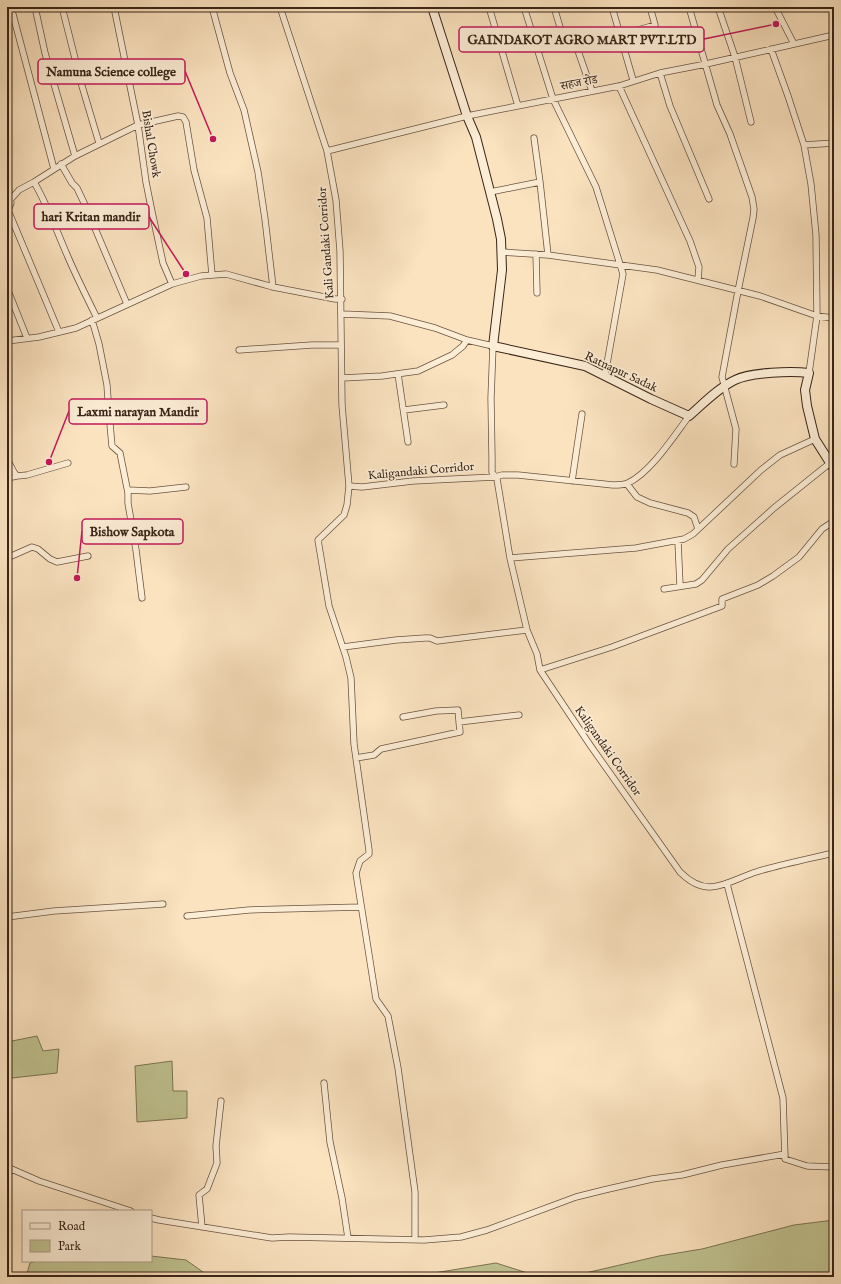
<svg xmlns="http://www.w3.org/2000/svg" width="841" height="1284" font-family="'IM FELL English','Noto Serif Devanagari',serif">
	<rect width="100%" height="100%" fill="#fbe3c0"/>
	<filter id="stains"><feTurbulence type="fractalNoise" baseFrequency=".005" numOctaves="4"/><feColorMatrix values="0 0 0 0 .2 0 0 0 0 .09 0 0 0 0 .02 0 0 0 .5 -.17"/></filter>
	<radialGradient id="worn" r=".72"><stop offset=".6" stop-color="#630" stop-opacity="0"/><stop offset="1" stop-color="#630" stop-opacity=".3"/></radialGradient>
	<path fill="#c0c391" stroke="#7c7454" d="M37,1036L43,1051L59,1049L57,1073L12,1078L7,1061V1042Z
		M172,1061L173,1091H187V1118L137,1122L135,1066Z
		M834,1220V1277H568L659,1256L702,1249L794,1225Z
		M151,1256L186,1260L210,1277H26L30,1263L37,1261H151Z
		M496,1263L540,1277H318L389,1274L421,1275Z"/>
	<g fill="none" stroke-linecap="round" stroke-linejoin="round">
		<defs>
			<path id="street" d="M11,7L54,169
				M35,7L45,53L75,156
				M62,7L82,86L99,143
				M114,7L138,125L146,182L151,207L163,263L172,284
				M212,7L230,73L244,110L258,172L265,219L273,287
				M280,7L327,151L336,200L340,251L342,405L349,486L347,505L344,515L318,540L329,606L346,657L351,678L354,744L369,850V854L360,861L356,873L376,999L388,1016L398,1068L415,1192V1239
				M489,7L518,106
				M524,7L553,99L596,187L623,274L605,375
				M554,7L565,44
				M612,7L633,80
				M689,7L717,105L730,134L752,197L754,209L753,218L738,291L722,377L736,429L734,464
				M718,7L735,57L751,122
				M775,7L794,44
				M621,35L655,25L650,7
				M575,42L592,91
				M771,49L788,96L804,145L811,184L816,235L817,316L809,373
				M538,50L589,39
				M660,73L670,106L709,199
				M619,86L690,241L699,267L698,280
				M534,138L540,182L548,255
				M804,145L834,143
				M327,151L467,116L619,86L660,73L706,64L834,35
				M61,164L72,183L77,188L86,207L127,304
				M7,185L11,203L8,210L59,332
				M490,192L540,182
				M11,199L19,190L34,182
				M502,252L548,255L657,270L760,296L817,316L834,318
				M536,254L537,293
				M7,288L27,338
				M342,314L390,316L435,328L467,340L493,346L491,398L492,458V472L495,477L502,475H518L613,485C617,485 624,485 628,483C651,472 674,436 689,416
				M97,318C87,298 77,278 68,257C57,232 48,206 34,182L75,156L138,125L178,116L183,117L186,122L194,170L207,218L212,275
				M92,320L99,344L107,385L109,413L112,446L120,453L128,493V503L136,550L142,598
				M7,341L39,337L76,328L172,284L201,276L226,274L273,287L335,299H342
				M239,350L312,345H341
				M398,374L408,442
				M342,378L382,376L418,371L452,355L463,346L467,340
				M404,410L444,405
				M7,459C11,465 12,471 17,476L27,475L68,463
				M7,478L17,476
				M572,481L582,414
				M627,484L637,497L650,503L688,513L694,517L698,529
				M349,486L362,487L413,481L495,477L497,479L510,558L527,630L537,654L540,670L590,745L680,872C688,880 698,887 710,887C727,886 740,877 756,872C782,864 808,859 834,853
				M128,490L150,491L186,487
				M678,541L680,586
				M7,558L32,547L38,549L50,559L57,562L88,556
				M510,558L636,548L684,539L693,534L761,470L780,455L815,439
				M664,589L696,584L702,580L728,549L774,508L830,463
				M343,647L396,640L425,638H430L437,641L527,630
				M540,670L612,647L722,606V599L758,585L773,576L799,557L822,529L834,521
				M459,722L519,715
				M356,758L374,755L381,749L460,732L458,710L436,711L403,717
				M727,884L783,1098L785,1159L807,1166L834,1167
				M187,916L249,910L361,907
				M7,917L54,911L163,904
				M324,1083L330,1142L342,1198L348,1238
				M7,1167L39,1181L131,1211
				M7,1177L10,1169
				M151,1218L159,1220L272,1238L289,1237L424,1240L461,1237L487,1230L576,1197L604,1190L652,1179L682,1175L722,1165L785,1154
				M202,1227L199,1195L207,1189L217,1163L216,1146L221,1101"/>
			<path id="secondary" d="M432,7L467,116L476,137L497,219L501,239L502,270L493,346L585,366L651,399L689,416C703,404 718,388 735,380C751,372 792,371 809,373L805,390L807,406L815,439L834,469"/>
		</defs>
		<use href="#street" stroke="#6a5442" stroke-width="7"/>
		<use href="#secondary" stroke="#392518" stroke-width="10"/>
		<use href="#street" stroke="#fcedd6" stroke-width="5.5"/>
		<use href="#secondary" stroke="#fcedd6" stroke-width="8"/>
	</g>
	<g text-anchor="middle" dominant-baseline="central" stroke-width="3.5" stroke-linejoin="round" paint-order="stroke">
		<g font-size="12" fill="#392518" stroke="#fcedd6">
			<text transform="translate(579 83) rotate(-11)">सहज रोड</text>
			<text transform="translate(151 144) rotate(81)">Bishal Chowk</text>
			<text transform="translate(326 243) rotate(-94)">Kali Gandaki Corridor</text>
			<text transform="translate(621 372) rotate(25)">Ratnapur Sadak</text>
			<text transform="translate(421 471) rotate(-5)">Kaligandaki Corridor</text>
			<text transform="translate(608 751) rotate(55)">Kaligandaki Corridor</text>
		</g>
	</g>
	<path fill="none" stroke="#c2185b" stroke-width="1.5" d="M776 24L704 39M213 139L185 71M186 274L149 217M49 462L69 411M77 578L82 531"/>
	<g fill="#c2185b" stroke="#fcedd6" stroke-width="1.5">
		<circle cx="776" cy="24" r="4"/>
		<circle cx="213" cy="139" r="4"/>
		<circle cx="186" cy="274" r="4"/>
		<circle cx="49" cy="462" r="4"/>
		<circle cx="77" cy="578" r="4"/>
	</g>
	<g fill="#fcedd6" stroke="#c2185b" stroke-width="1.5">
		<rect x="459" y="27" width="245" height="25" rx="4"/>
		<rect x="38" y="59" width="147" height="25" rx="4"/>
		<rect x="34" y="204" width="115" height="25" rx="4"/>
		<rect x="69" y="399" width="138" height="25" rx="4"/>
		<rect x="82" y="519" width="101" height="25" rx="4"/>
	</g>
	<g font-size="13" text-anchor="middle" font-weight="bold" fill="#392518">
		<text x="582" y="44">GAINDAKOT AGRO MART PVT.LTD</text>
		<text x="111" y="76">Namuna Science college</text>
		<text x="91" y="221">hari Kritan mandir</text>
		<text x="138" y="416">Laxmi narayan Mandir</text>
		<text x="132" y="536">Bishow Sapkota</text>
	</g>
	<rect width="841" height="1284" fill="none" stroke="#fbe3c0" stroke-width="24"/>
	<rect x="8" y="8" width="825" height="1268" fill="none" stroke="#392518" stroke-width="2"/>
	<rect x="12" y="12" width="817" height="1260" fill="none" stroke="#392518"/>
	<rect x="22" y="1210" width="130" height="52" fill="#fcedd6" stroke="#ae9d8a"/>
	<rect x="30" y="1223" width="20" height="6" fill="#fcedd6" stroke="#ae9d8a"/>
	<text x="58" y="1230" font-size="12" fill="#392518">Road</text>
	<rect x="30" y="1240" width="20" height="12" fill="#c0c391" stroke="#ae9d8a"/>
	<text x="58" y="1250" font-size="12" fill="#392518">Park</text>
	<rect width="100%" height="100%" filter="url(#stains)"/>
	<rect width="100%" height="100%" fill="url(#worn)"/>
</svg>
